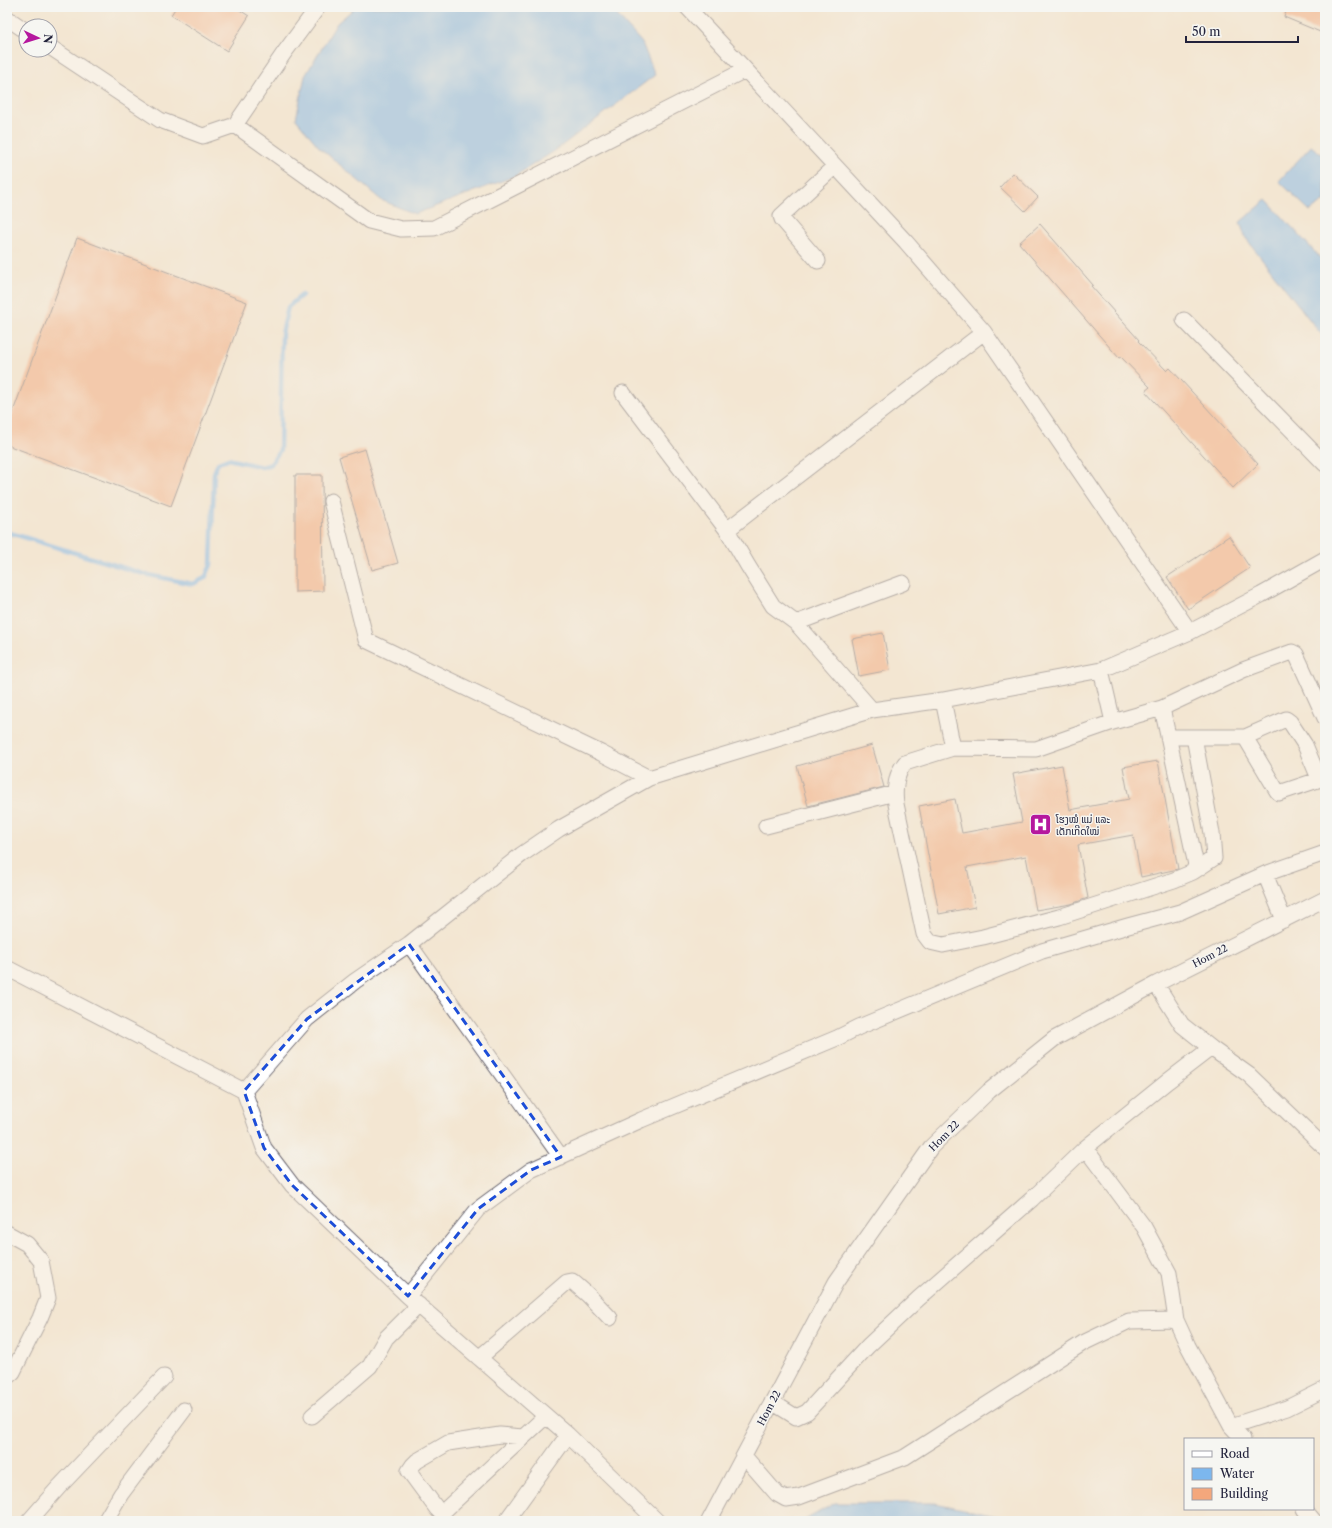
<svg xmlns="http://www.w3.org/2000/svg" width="1332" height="1528" font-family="'Libre Caslon Text','Noto Sans Lao',serif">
	<rect width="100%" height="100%" fill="#f6f6f2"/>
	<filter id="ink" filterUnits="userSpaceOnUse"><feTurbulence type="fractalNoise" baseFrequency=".025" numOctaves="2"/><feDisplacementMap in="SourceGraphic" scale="8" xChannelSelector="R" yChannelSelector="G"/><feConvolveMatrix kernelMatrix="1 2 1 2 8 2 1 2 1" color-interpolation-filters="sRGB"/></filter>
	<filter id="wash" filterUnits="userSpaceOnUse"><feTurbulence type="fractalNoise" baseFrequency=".012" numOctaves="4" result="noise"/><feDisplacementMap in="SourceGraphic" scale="16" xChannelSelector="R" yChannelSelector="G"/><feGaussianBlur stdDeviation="0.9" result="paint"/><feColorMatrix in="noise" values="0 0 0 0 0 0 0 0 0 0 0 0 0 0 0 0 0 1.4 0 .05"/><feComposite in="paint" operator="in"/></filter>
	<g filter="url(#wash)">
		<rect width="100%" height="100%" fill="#f3e6d2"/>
		<path fill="#7cb7ee" stroke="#4f6c94" d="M356,7H610L642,43L655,75L556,150L515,176L415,214L381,200L319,147L296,119L305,76L337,23Z
			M1311,146L1325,157V201L1310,211L1279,181Z
			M1267,200L1325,263V336L1320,333L1245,237L1240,222Z
			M835,1503H935L1020,1521H803Z"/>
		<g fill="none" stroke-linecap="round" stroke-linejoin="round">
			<path stroke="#7cb7ee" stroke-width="4.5" d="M7,532L144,574L193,584L205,578L211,565L214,473L218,463L228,459L262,467L271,464L280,450L282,334L288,307L302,295"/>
		</g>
		<g id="blocks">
			<path fill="#f4a77c" d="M176,7H235L249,16L227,51L171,15Z
				M1288,7H1325V34L1284,17Z
				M1013,173L1038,197L1025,211L1000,187Z
				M1040,224L1093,285L1091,286L1139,340L1138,341L1167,371L1170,368L1258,464L1233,488L1145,391L1150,387L1121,357L1119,358L1019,243Z
				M77,238L247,302L171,506L7,445V428Z
				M365,449L398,563L372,570L339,457Z
				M295,475H322L323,591L295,592Z
				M1229,536L1250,568L1188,609L1167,577Z
				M883,633L890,670L859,676L852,639Z
				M872,745L884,787L808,806L797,766Z
				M1158,761L1178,869L1141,877L1133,835L1078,845L1088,898L1071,904L1036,910L1026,856L967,867L975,907L939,914L919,806L955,799L962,833L1022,822L1013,774L1062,765L1070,810L1129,799L1123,767Z"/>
		</g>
	</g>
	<g filter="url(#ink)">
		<use href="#blocks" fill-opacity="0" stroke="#6b6770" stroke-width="1"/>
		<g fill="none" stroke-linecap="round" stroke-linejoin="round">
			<defs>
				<path id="minor" d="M687,7L906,242L984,332L1190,632
					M7,18L26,31
					M50,47L160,120L203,136L235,125L284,53L318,7
					M235,125L369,221L401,229L434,228L745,70
					M818,261L782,219L781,216L835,166
					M1184,320L1325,464
					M623,393L727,530L748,566L773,606L796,623L872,710
					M331,501L366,640L601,753L649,778
					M727,530L984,332
					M796,623L903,583
					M943,700L953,748L1036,749L1113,722L1101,670
					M1162,708L1243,670L1292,652L1296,654L1325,718
					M1168,737H1245L1277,791L1279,793L1318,780V776L1305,745L1290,722L1286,719L1245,737
					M953,748L905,763C896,773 894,790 896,804L924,934L930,942L943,945L983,937L1059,917L1174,880L1193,872L1196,865L1162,708L1113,722
					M766,826L895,793
					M1193,872L1214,858L1212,833L1194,737
					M1265,874L1284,920
					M409,944L561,1157
					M7,968L244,1091L264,1148L292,1185L408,1296L568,1435L657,1521
					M1211,1048L1249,1075L1325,1148
					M244,1091L307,1019L355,981L409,944L521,855L559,829L649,778L872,710L943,700L1101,670L1190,632L1261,595L1325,559
					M1085,1148L1144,1227L1169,1273L1176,1320L1188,1346L1231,1426L1243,1439
					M7,1233L27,1244L41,1261L48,1298L40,1318L13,1372L7,1377
					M408,1296L478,1209L531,1170L641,1120L837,1038L859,1027L1042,951L1128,926L1180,912L1265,874L1325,853
					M479,1358L567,1282L572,1281L588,1295L610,1318
					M772,1402L796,1417L807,1412L868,1346L918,1299L1032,1199L1085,1148L1168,1081L1211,1048L1182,1025L1156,984
					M312,1416L370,1366L386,1338L419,1305
					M1231,1426L1287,1408L1325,1389
					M523,1437L500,1435L448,1443L417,1461L413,1465L409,1471L437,1509L440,1512L444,1511L546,1416
					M744,1456L777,1494L786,1499L799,1497L905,1457L1083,1343L1129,1321L1176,1320
					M1304,1509L1314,1521
					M29,1521L58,1488L164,1377
					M105,1521L121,1494L184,1410
					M506,1521L568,1435
					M709,1521L836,1282L931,1147L989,1091L1054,1039L1156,984L1325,899"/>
			</defs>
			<use href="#minor" stroke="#6b6770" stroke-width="17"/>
			<use href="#minor" stroke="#fff" stroke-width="15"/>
		</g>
	</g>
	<path d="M0 0H1332V1528H0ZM409,944L561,1157L531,1170L478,1209L408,1296L292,1185L264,1148L244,1091L307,1019Z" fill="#f3e6d2" fill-opacity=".55" fill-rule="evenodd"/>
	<path fill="none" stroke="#1d4ed8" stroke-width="3" stroke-dasharray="8 5" stroke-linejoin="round" d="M409,944L561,1157L531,1170L478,1209L408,1296L292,1185L264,1148L244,1091L307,1019Z"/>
	<defs>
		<symbol id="hospital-square" viewBox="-11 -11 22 22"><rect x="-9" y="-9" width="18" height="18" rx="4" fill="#b5179e" stroke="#f6f6f2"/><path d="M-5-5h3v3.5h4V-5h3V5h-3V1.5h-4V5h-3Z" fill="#fff"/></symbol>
	</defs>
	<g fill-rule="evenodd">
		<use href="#hospital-square" x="1028" y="812" width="25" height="25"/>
	</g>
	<g text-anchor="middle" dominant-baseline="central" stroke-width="3" stroke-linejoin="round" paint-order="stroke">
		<g font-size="10" fill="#22223b" stroke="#f6f6f2" text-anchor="start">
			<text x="1056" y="819">ໂຮງໝໍ ແມ່ ແລະ<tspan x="1056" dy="12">ເດັກເກີດໃໝ່</tspan></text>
		</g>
		<g font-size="10" fill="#22223b" stroke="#f6f6f2">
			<text transform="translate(1210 956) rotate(-27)">Hom 22</text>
			<text transform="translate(944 1136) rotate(-46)">Hom 22</text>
			<text transform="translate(769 1408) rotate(-62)">Hom 22</text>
		</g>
	</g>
	<rect width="1332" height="1528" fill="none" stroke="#f6f6f2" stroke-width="24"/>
	<rect x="1184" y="1438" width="130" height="72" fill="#f6f6f2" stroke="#a1a1a9"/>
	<rect x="1192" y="1451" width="20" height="6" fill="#ffffff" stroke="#a1a1a9"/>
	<text x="1220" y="1458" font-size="12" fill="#22223b">Road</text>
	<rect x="1192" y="1468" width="20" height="12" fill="#7cb7ee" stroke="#a1a1a9"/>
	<text x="1220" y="1478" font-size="12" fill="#22223b">Water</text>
	<rect x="1192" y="1488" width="20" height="12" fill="#f4a77c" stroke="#a1a1a9"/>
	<text x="1220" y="1498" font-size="12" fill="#22223b">Building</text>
	<g transform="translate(38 38) rotate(94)"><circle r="19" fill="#f6f6f2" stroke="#a1a1a9"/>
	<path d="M0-3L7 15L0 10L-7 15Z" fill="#b5179e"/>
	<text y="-6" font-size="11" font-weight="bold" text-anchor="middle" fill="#22223b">N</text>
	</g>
	<path d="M1186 36v6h112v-6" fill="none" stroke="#22223b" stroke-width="2"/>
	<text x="1192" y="36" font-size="12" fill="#22223b" stroke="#f6f6f2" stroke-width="3" paint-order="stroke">50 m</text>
</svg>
